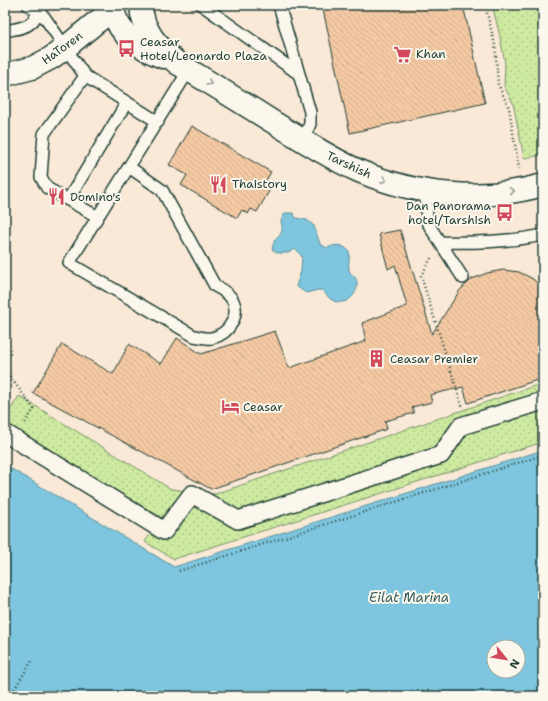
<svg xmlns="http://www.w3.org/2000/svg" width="548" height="701" font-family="'Shantell Sans',sans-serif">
	<defs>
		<pattern id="grass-dots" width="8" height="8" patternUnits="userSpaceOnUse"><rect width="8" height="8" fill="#cee9a0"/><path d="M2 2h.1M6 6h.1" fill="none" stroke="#b0c98a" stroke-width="1.8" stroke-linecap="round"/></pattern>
		<pattern id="building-back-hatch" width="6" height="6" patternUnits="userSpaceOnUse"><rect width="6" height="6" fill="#f4c9a3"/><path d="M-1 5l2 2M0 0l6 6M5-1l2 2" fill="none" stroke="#d1ae8d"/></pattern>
	</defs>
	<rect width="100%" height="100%" fill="#f9e9d6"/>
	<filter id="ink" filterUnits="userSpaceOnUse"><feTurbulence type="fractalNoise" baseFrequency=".025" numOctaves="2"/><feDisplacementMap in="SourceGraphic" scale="8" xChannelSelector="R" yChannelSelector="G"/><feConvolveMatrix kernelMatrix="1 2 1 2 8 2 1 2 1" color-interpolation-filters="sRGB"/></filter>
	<g filter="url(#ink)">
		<path fill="url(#grass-dots)" stroke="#76936a" d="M492,5H543V155L524,158L513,103L504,86L505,63L499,32Z
			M543,383V442L174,559L145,542L161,517L5,425V418L19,396L171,489L215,494Z"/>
		<path fill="#7ec6df" stroke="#588f9b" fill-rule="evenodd" d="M285,213H293L296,218L307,220L314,226L320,244L327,248C336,244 342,244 349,251C350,257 348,264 349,270C351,276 357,276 357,283C358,295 346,306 334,301C329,299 326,294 322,290H318L306,293L296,286L301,271L302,257L296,249L288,253H277L272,249L275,239C283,234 283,230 281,221Z
			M543,450V696H5V465L174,567ZM494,647H518V671H494Z"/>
		<path fill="url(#building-back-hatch)" stroke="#1f3d34" d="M322,5H463L485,103L350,133Z
			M192,126L271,172L265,182L272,186L257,212L251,209L248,214L242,210L237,218L181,185L187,175L169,165Z
			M400,230L432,334L460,290L472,279L487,273L503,270L519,272L533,279L543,289V378L468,403L463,387L430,395L432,402L412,407L414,413L385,421L387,429L211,489L33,393L62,344L113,374L129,344L161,364L177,338L201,354L275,331L289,368L366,341L362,323L407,306L395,265L388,269L379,234Z"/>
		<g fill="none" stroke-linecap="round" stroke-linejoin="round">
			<defs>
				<path id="service" d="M28,5L39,12L45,18L85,76L158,122
					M202,5L299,74
					M279,5L310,112V124L303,140
					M5,31C23,27 29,29 39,12
					M85,76L44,134L41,177L47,188L98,217
					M129,167L162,190L215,286C221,289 228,293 232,299C241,315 229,334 212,338C206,339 200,337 194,336L69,263L189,70
					M426,191L427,221L432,230L463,278
					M68,200L127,102
					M440,242C475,243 509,242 543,235"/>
				<path id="pedestrian" d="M5,433L164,531L192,494L238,520L441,455L461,426L543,401"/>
				<path id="minor" d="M113,5C114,33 140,48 163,57
					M141,5C142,31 158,47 177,63C209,82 241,102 273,122C301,139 329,158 359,171C417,196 483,202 543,185
					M5,75L32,68L51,58L65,48L94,24L113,10"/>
			</defs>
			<use href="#service" stroke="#1f3d34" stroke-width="14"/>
			<use href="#pedestrian" stroke="#1f3d34" stroke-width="20"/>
			<use href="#minor" stroke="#1f3d34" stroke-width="25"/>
			<path stroke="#1f3d34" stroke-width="2.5" stroke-dasharray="1 3" stroke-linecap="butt" d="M485,5L495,45L498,84L509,108L519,169
				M431,258L421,276L462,406
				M5,370L34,409L25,423
				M179,571L543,455
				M10,696L33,659"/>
			<use href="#service" stroke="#fbf7ec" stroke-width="11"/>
			<use href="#pedestrian" stroke="#fbf7ec" stroke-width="17"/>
			<use href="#minor" stroke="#fbf7ec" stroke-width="22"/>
		</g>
		<defs><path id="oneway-chevron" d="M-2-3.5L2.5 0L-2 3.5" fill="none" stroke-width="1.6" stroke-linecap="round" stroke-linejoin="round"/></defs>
		<g stroke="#8d9a90">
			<use href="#oneway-chevron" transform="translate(209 83) rotate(31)"/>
			<use href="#oneway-chevron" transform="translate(384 180) rotate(20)"/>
			<use href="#oneway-chevron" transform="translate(512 191) rotate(-9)"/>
		</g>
	</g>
	<defs>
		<symbol id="bus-bare" viewBox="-9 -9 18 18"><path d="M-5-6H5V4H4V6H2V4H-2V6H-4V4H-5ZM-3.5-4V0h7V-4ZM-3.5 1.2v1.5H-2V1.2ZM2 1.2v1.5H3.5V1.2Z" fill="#d1495b" stroke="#fbf7ec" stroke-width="2.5" paint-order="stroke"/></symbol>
		<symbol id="supermarket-bare" viewBox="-9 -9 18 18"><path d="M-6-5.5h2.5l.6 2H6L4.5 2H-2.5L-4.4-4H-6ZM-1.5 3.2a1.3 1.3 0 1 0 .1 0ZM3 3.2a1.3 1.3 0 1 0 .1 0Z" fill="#d1495b" stroke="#fbf7ec" stroke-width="2.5" paint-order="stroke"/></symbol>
		<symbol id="restaurant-bare" viewBox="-9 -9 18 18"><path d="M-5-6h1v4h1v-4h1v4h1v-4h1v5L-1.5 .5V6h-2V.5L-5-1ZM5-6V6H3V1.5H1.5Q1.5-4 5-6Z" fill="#d1495b" stroke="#fbf7ec" stroke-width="2.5" paint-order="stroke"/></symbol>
		<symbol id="building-bare" viewBox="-9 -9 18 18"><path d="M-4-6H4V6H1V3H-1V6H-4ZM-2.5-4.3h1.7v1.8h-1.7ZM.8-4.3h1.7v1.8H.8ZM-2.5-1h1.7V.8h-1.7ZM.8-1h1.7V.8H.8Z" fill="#d1495b" stroke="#fbf7ec" stroke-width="2.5" paint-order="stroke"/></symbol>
		<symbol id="hotel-bare" viewBox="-9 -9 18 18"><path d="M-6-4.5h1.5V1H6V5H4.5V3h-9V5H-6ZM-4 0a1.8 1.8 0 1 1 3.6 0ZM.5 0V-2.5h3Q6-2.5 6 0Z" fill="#d1495b" stroke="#fbf7ec" stroke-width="2.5" paint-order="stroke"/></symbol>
	</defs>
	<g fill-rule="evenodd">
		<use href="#bus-bare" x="114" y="36" width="25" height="25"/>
		<use href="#supermarket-bare" x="390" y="42" width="25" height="25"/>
		<use href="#restaurant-bare" x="206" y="172" width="25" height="25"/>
		<use href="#restaurant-bare" x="44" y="184" width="25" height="25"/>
		<use href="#bus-bare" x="492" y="200" width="25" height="25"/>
		<use href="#building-bare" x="364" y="346" width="25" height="25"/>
		<use href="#hotel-bare" x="218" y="394" width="25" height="25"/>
	</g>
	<g text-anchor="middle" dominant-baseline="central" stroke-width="4" stroke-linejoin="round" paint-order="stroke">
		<g font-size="12" fill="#1f3d34" stroke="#fbf7ec" text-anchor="start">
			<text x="140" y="42">Ceasar<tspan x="140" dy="14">Hotel/Leonardo Plaza</tspan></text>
			<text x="416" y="54">Khan</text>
			<text x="232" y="184">Thaistory</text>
			<text x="70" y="197">Domino's</text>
			<text x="491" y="206" text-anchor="end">Dan Panorama<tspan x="491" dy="14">hotel/Tarshish</tspan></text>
			<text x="390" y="359">Ceasar Premier</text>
			<text x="243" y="407">Ceasar</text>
		</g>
		<g font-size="12" fill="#1f3d34" stroke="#fbf7ec">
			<text transform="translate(62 48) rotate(-36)">HaToren</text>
			<text transform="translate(349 165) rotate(25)">Tarshish</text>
		</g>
		<g font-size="13" font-style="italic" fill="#375f5f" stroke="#fbf7ec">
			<text x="409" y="597">Eilat Marina</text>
		</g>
	</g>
	<rect width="548" height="701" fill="none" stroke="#fbf7ec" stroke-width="20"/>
	<rect x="10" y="10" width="528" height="681" fill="none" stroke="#1f3d34" stroke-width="1.5" filter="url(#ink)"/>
	<g transform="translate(506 659) rotate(120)"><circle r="19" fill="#fbf7ec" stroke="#a3ada2"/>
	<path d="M0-3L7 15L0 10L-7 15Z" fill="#d1495b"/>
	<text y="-6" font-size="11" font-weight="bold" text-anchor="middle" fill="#1f3d34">N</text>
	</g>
</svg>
